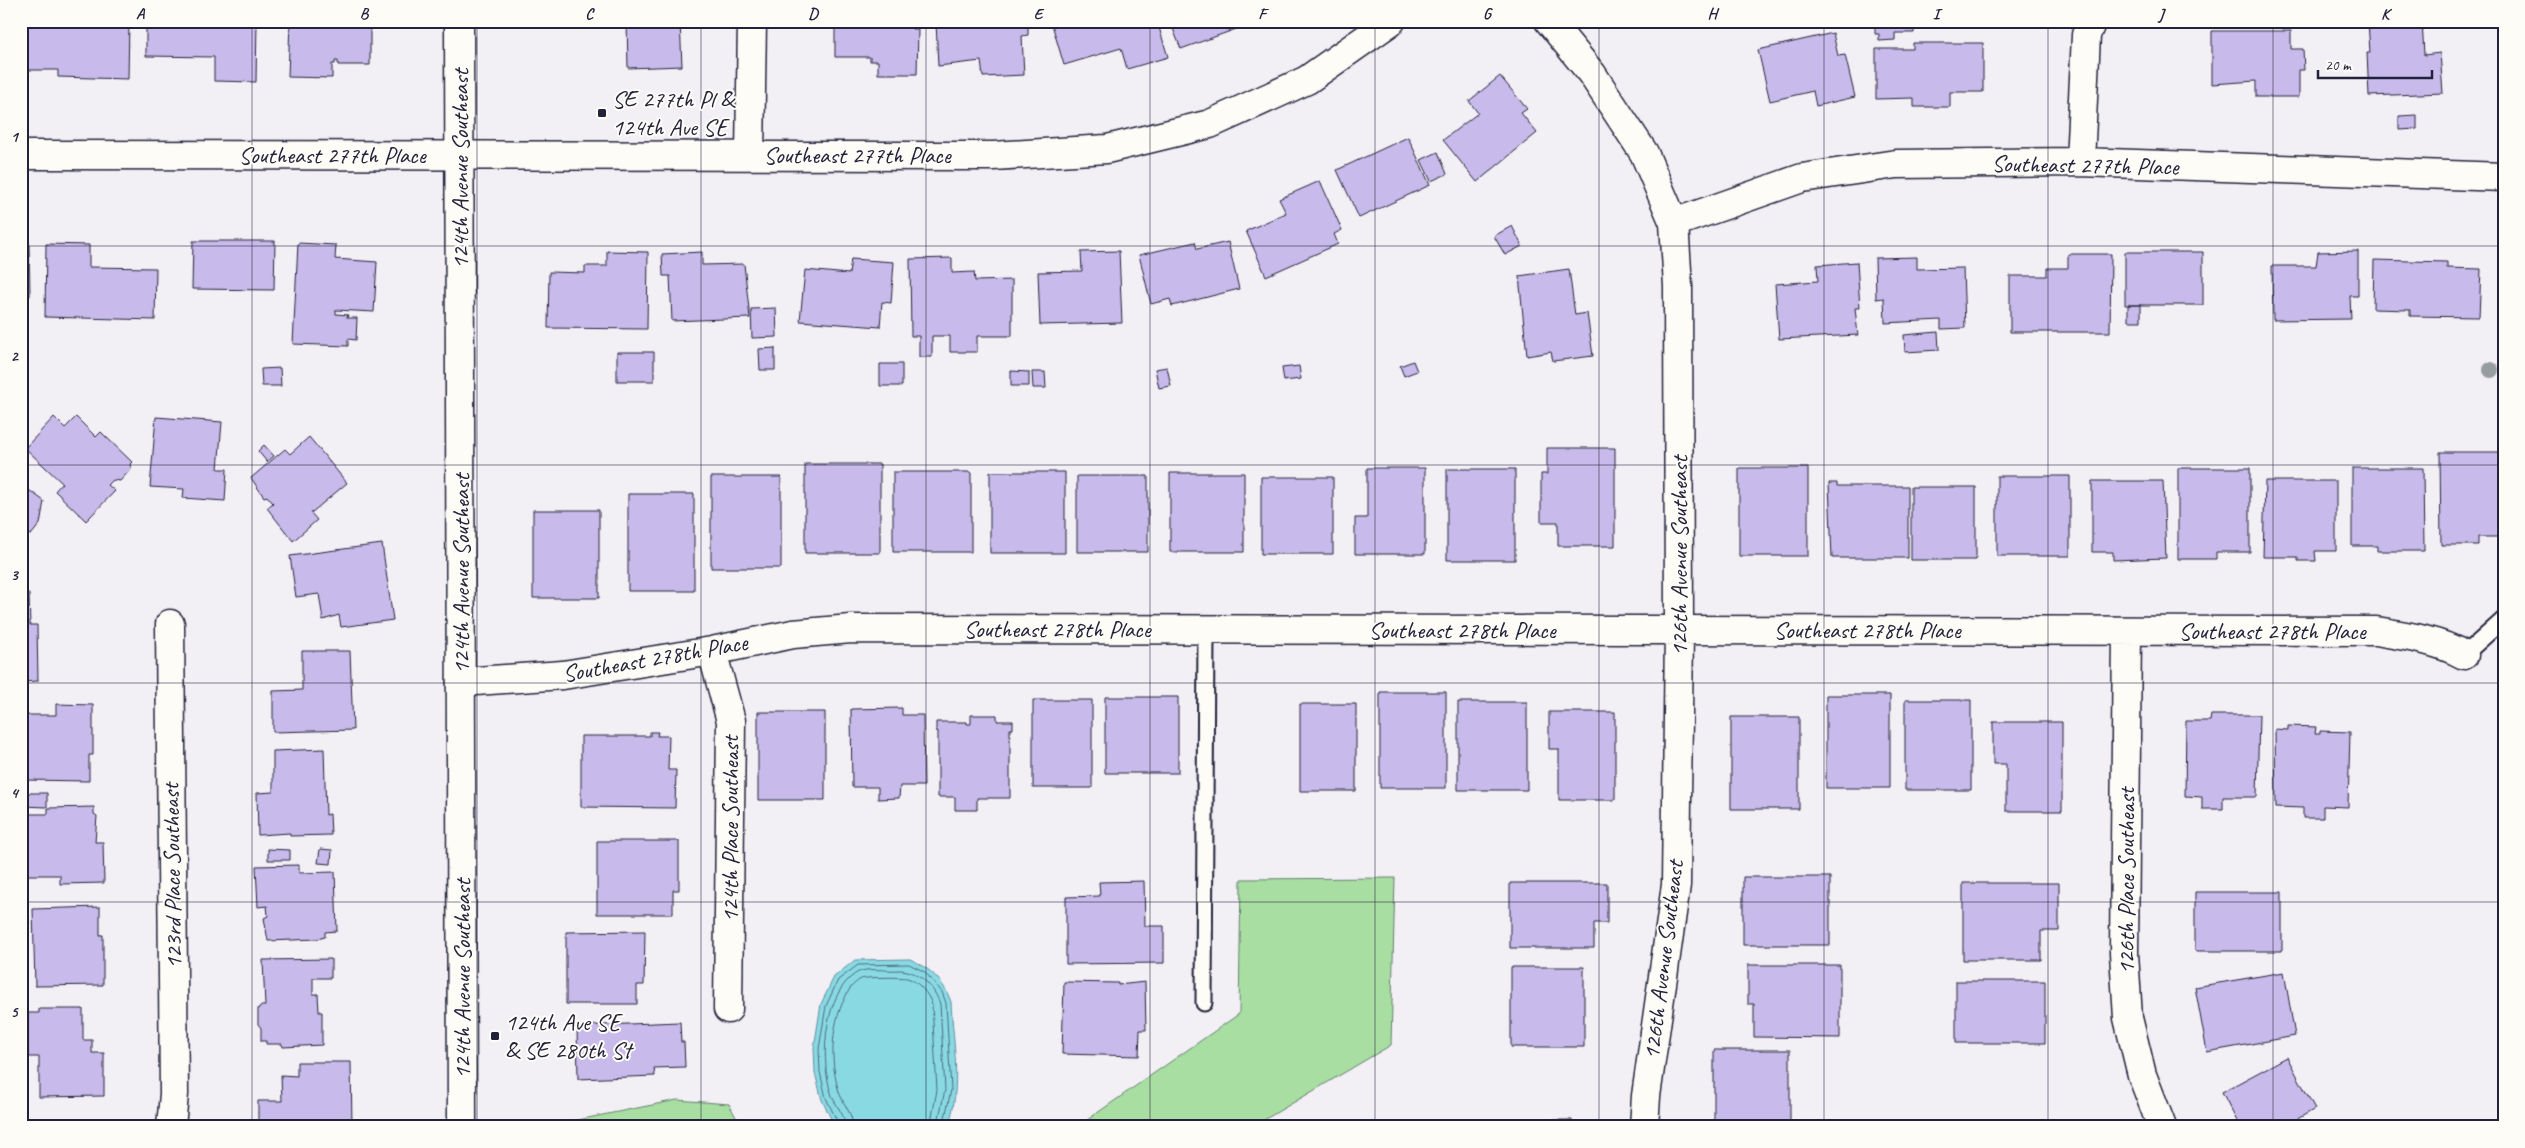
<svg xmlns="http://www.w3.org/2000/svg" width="2525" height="1148" font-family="Caveat,sans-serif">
	<rect width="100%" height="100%" fill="#f2eff5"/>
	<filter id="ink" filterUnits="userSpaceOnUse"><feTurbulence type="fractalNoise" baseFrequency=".02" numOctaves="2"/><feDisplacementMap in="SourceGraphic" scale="10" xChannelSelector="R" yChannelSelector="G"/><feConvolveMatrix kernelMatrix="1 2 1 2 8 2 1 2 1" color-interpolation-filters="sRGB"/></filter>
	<g filter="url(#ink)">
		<path fill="#a8dea2" stroke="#65806e" d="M1395,878L1391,1045L1252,1127H1077L1239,1014L1241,879Z
			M677,1100L729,1104L741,1127H543Z"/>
		<path fill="#89d9e3" stroke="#6090a0" d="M910,959C930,968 944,981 951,1002C953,1043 962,1087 948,1127H835L822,1100L815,1073L814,1048L821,1004L834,977L855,960Z"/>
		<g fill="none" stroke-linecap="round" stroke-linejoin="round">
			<path stroke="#4b6b7e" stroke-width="1" d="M840,1127L826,1098L820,1072L819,1049L826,1006L838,980L858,965L909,964L925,972L942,992L946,1003L951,1090L943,1127
				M846,1127C845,1115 836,1106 832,1096C820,1063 823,1001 851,977C854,975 857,972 861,971C872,968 887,971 899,970C918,970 934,986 940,1004L945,1090L937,1127
				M853,1127C853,1114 843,1104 839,1092C829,1060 831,1021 848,992C850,987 857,981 861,979C867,977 901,977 907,978C918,981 929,994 932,1005L937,1090L930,1127"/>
		</g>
		<path fill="#c8baeb" stroke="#22223b" d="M27,21H129L128,79L58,77V70H25Z
			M146,21H257L256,82L214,81V57L146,56Z
			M290,21H370V65H338V61H335V64H332V78L288,77Z
			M627,21H680L682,66L628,68Z
			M835,21H913L912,29H918L917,74H878V61H870V57H835Z
			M936,21H1028V35L1022,36L1024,75L983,77L981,61L938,66Z
			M1051,21H1157L1168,57L1127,69L1121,48L1064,65Z
			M1170,21H1249L1250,24L1181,49Z
			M1875,21H1925V26H1914V33H1895V40L1879,41V34H1875Z
			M2368,21H2422L2424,55L2440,53L2443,93L2369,96L2367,53H2370Z
			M2212,31H2291V49H2303L2304,70H2299V97H2256V81L2212,84Z
			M1833,33L1838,56L1845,55L1855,97L1816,106L1813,91L1770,101L1758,50Z
			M1913,43H1983V92H1950V107H1914V98L1876,99V49H1913Z
			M1500,76L1527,109L1521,113L1537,133L1477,182L1443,140L1478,113L1469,101Z
			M2417,115V129L2399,130V116Z
			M1408,137L1430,185L1359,218L1337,170Z
			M1438,152L1447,174L1431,181L1421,160Z
			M1320,181L1342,230L1334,234L1338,244L1266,276L1246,231L1286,213L1279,199Z
			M1512,226L1522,246L1505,255L1494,236Z
			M193,241H275L274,290L192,289Z
			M21,242H29L30,296H21Z
			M1195,242L1197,249L1228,242L1239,289L1172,306L1170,299L1151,304L1139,255Z
			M298,243L336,245L335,259L377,262L374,312L336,310V314L348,315L347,318H357L356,340L348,339V346L293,344Z
			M46,244L89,245V267L156,268L155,320L45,317Z
			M607,251L648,252L647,329L548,328L549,272L585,273V266H607Z
			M1119,251L1122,323L1040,325L1038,272L1082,271L1081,252Z
			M2358,251V296H2350L2351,319L2273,320L2272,266H2316L2318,252Z
			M702,252V265L744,264L750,318L672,321L670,276H663L662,254Z
			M2125,252H2203V305H2125Z
			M2068,254H2111L2110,332H2010V276H2047V268H2068Z
			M1917,257V269L1963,268L1965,328L1941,329V320L1885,323L1884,298L1876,299L1875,258Z
			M952,258V273L974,272L975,281L1012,280V336H977V352H950V336H932V357H919V336H911L910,259Z
			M851,259L894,262L891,303L882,302L880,327L800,321L805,270L849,274Z
			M2374,260L2447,262V268L2481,269L2479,317L2410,316V310L2373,309Z
			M1857,262L1860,308H1855L1858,335L1779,339L1775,284L1818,281L1817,265Z
			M1569,269L1575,315L1587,313L1593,356L1553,361L1551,352L1527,356L1519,276Z
			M2128,305H2141V321H2128Z
			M776,308L777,337L752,338L751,309Z
			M1938,332L1939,350L1905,352L1904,335Z
			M775,348V370H760L759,349Z
			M617,352H654V381H617Z
			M1413,361L1417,371L1404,376L1400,366Z
			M880,364H902V386H880Z
			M1299,366L1301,379L1284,381L1282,368Z
			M1167,367L1171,386L1159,388L1155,369Z
			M280,368L281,386H262L261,369Z
			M1011,371L1029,372V386H1011Z
			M1032,372H1045L1046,388H1033Z
			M54,417L65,428L76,417L96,437L101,432L132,462L130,464L131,469L120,481L113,480L108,485L115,491L86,521L55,491L62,483L25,448Z
			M156,417L222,422L218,469H227L225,501L183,498L184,489L150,487Z
			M309,437L347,483L311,513L317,520L293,541L267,508L273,503L267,496L264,497L251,478L285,449L290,454Z
			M264,445L274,456L267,462L258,451Z
			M1547,448H1615V546H1558V522H1541V474H1547Z
			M2440,452H2504V537H2478V545H2441Z
			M805,464H880V553H805Z
			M1367,468H1425V554H1355V518H1367Z
			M1739,468H1808V556H1739Z
			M2178,468H2250V552H2216V559H2178Z
			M2352,468H2423L2424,551H2377V546H2352Z
			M1447,469H1515V560H1447Z
			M893,472H971V552H893Z
			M990,472H1065V553H990Z
			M1170,473H1244V552H1170Z
			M1077,476H1148V552H1077Z
			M1997,476H2070V556H1997Z
			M711,477H781V568H711Z
			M1261,477H1333V554H1261Z
			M21,481L28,486L26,488L44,501L40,524L31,535L28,534L21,537Z
			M2092,481H2163L2166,558L2113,560V552H2092Z
			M2265,481H2336V551H2315L2316,561H2298V557H2263Z
			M1829,483H1837V486H1908V558H1832Z
			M1911,487H1976V560H1911Z
			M628,494H694V591H628Z
			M533,510H599V598H533Z
			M382,544L393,620L341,627L339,615L323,620L319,594L296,597L290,556Z
			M21,594H29L30,625H37L38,681L21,682Z
			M302,651H350L353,730L273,732V691L302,690Z
			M1380,692H1446V788H1380Z
			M1826,695H1890V788H1826Z
			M1105,697H1178V773H1105Z
			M1033,700H1092V788H1033Z
			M1905,700H1971V790H1905Z
			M1458,702H1527V790H1458Z
			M56,704L93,705V755H89V781L24,780V715H56Z
			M1300,704H1356V791H1300Z
			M902,708V715H923L924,786H900L899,798L878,799V787H852L851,709Z
			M758,712H825V800H758Z
			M1549,712H1615V800H1559V749H1549Z
			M971,715H997V721H1013V729H1010V798H977V810H955V797H938V731H936V722H967V724H971Z
			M2211,715H2259L2257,797H2223V809H2202V797L2185,796L2186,721H2210Z
			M1731,717H1799V809H1731Z
			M1993,722H2062V811H2006V764H1993Z
			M2288,726L2316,727L2315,734H2320V731L2350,732L2348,807L2323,806V818H2303V808L2276,807L2275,729L2288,730Z
			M650,732H658L657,736H669L668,770H676L675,808L581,807V736H650Z
			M324,749L326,815L330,814L331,835L290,836V833L258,835L257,793L273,792V751Z
			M21,793H47V807L21,806Z
			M94,807V814L97,816L95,842H103L104,883L60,884V875H25L24,814H48V808Z
			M597,841H679V890H673V914H597Z
			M268,849L290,850V860H268Z
			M320,849L332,850L331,864L318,863Z
			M299,865V873L335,872L337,931L325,932V937L317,939L268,941L264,918L268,916L267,906L258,907L256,866Z
			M1743,877H1830V945H1743Z
			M1144,881L1145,926H1164V963L1066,964V897L1100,896L1099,882Z
			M1510,883H1607V923H1594V948H1510Z
			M1963,883H2059V931H2041V960H1963Z
			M2195,892H2282V951H2195Z
			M100,907V935H103V985L35,986L33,909Z
			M645,931L644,985H637V1004H566V932Z
			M331,959V978H313V994H318L319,1012H322V1045L283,1047L282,1044H266V1041H261V1028L258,1024V1009L260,1006H265L263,960Z
			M1748,965H1840V1038L1754,1037V1004H1748Z
			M1511,967H1584V1047H1511Z
			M2284,972L2295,1036L2207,1052L2195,987Z
			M1956,981H2045V1043H1956Z
			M1064,982L1118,983V985L1145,982L1146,1030H1140L1139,1056L1062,1054Z
			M39,1009H83V1040H92V1053H104V1096L39,1097V1057H28V1013H39Z
			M680,1022L681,1042H684L685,1067L654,1068L655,1076L578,1079L577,1026Z
			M1714,1050H1790V1127H1714Z
			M2287,1057L2315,1109L2283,1127H2240L2222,1092Z
			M297,1062H351L352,1127H258V1101H282L281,1075L297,1076Z
			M41,1120H85V1127H21L41,1126Z
			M1511,1120H1572V1127H1511Z"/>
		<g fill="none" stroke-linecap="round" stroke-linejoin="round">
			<defs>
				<path id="lane" d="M2464,655L2504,619
					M1204,1003L1206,629"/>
				<path id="street" d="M1549,21L1592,74L1644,153L1674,223L1678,286L1679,630L1676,885L1646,1096L1644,1127
					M21,155L993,156L1107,149L1210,124L1307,80L1391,21
					M750,155L752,21
					M2080,162L2086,35L2092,21
					M1674,223L1802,178L1896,164L2080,162L2504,177
					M170,624L174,1094L171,1127
					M2127,631L2124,953L2128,1018L2142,1075L2162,1127
					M712,651L731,721L728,1009
					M461,682L563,675L712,651L793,634L851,629L2376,631C2406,636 2437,640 2464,655"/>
				<path id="secondary" d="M459,21L462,1127"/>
			</defs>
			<use href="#lane" stroke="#22223b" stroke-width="19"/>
			<use href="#street" stroke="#22223b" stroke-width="31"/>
			<use href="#secondary" stroke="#22223b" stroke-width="31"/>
			<use href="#lane" stroke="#fdfcf7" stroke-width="15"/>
			<use href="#street" stroke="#fdfcf7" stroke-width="28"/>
			<use href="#secondary" stroke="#fdfcf7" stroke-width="28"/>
		</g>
		<circle fill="#969da0" cx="2491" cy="370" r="8"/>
	</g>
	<path fill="none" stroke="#22223b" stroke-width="1" stroke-opacity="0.55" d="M252,21V1127M477,21V1127M701,21V1127M926,21V1127M1150,21V1127M1375,21V1127M1599,21V1127M1824,21V1127M2048,21V1127M2273,21V1127M21,246H2504M21,465H2504M21,683H2504M21,902H2504"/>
	<g fill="#22223b" stroke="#fdfcf7" stroke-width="2">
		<rect x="597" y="108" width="10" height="10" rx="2.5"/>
		<rect x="490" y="1031" width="10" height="10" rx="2.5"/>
	</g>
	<g text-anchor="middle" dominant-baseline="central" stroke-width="4" stroke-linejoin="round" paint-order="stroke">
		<g font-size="24" fill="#22223b" stroke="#fdfcf7" text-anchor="start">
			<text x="612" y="99">SE 277th Pl &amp;<tspan x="612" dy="28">124th Ave SE</tspan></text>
			<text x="505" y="1022">124th Ave SE<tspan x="505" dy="28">&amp; SE 280th St</tspan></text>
		</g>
		<g font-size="24" fill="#22223b" stroke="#fdfcf7">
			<text x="332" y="155">Southeast 277th Place</text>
			<text x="857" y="155">Southeast 277th Place</text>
			<text transform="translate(2085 165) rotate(1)">Southeast 277th Place</text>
			<text transform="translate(460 169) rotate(-90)">124th Avenue Southeast</text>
			<text transform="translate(1679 556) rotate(-90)">126th Avenue Southeast</text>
			<text transform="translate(461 574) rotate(-90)">124th Avenue Southeast</text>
			<text x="1057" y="629">Southeast 278th Place</text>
			<text x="1462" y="630">Southeast 278th Place</text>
			<text x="1867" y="630">Southeast 278th Place</text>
			<text x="2272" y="631">Southeast 278th Place</text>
			<text transform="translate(655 658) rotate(-10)">Southeast 278th Place</text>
			<text transform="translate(730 829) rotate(-90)">124th Place Southeast</text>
			<text transform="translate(172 876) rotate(-91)">123rd Place Southeast</text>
			<text transform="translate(2126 881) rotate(-90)">126th Place Southeast</text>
			<text transform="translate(1663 960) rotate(-83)">126th Avenue Southeast</text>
			<text transform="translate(462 979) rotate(-90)">124th Avenue Southeast</text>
		</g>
	</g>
	<rect width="2525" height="1148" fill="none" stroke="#fdfcf7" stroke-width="55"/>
	<path d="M2318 70v8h114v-8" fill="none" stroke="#22223b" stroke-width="2.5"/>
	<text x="2325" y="70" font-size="15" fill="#22223b" stroke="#fdfcf7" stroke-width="4" paint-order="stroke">20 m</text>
	<rect x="28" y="28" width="2470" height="1092" fill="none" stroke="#22223b" stroke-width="2"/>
	<g font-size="16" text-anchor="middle" font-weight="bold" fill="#22223b">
		<text x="140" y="19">A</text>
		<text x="364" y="19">B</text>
		<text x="589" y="19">C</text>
		<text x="813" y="19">D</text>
		<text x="1038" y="19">E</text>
		<text x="1262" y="19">F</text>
		<text x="1487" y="19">G</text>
		<text x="1712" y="19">H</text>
		<text x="1936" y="19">I</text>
		<text x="2161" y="19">J</text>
		<text x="2385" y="19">K</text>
		<text x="14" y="142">1</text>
		<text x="14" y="361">2</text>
		<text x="14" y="580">3</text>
		<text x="14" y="798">4</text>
		<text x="14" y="1017">5</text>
	</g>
</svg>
